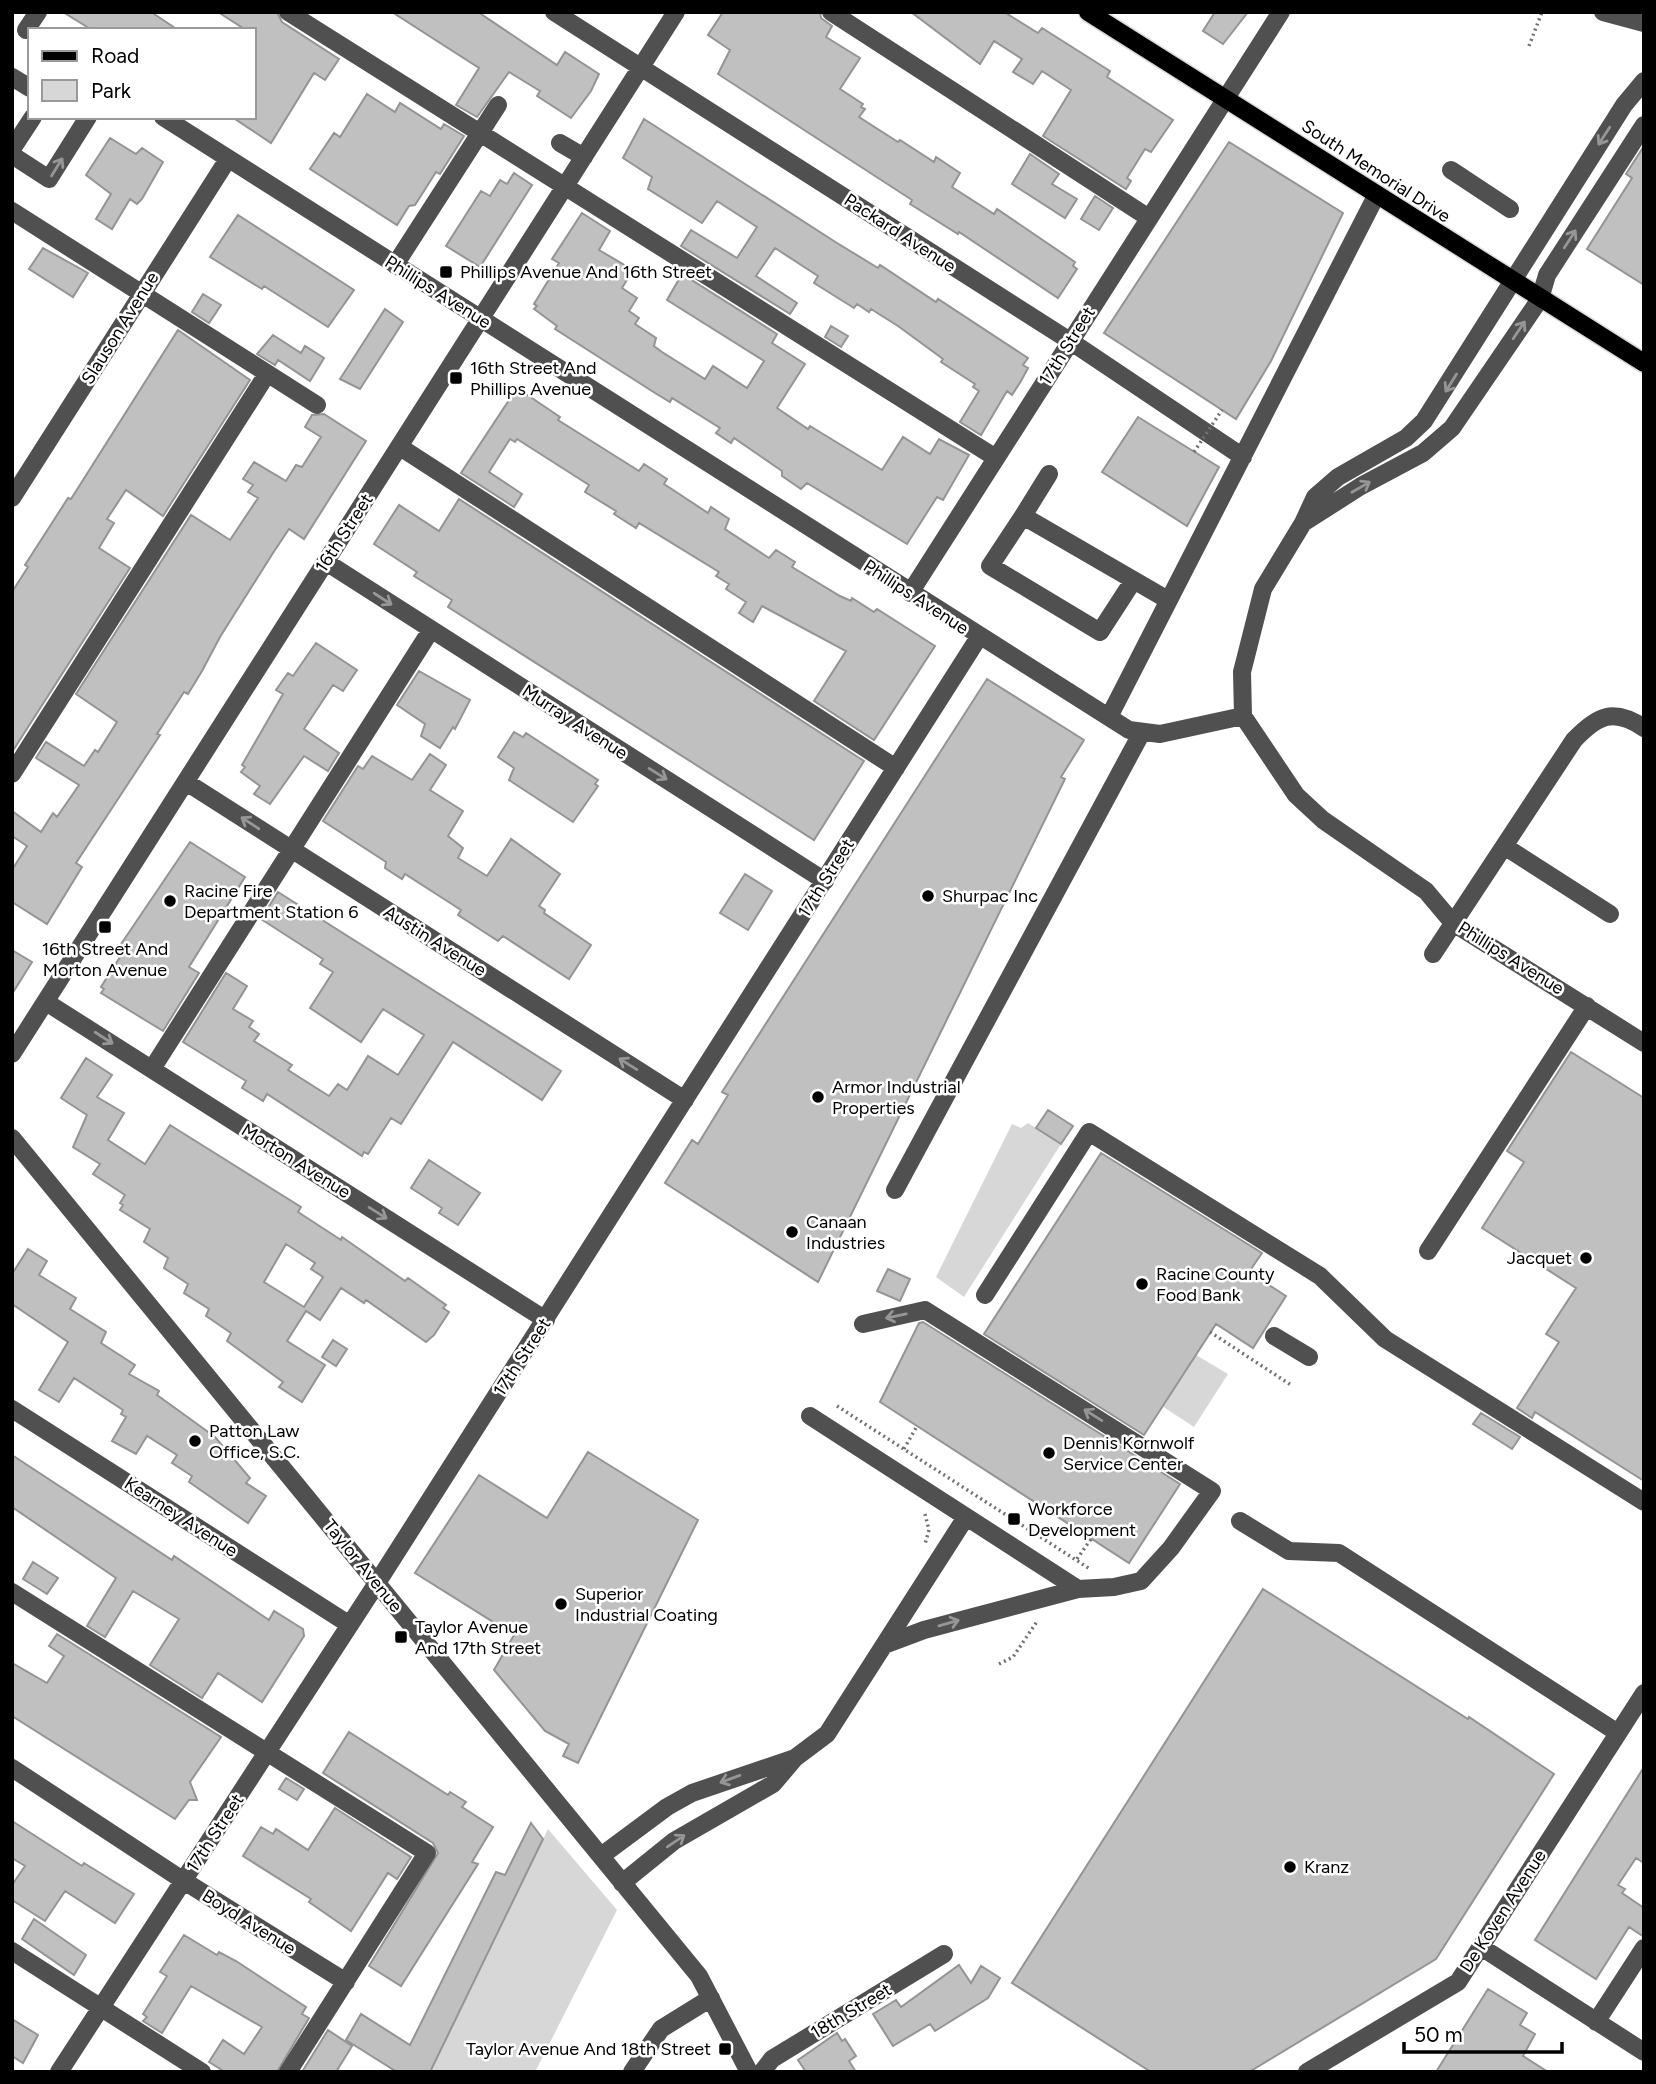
<svg xmlns="http://www.w3.org/2000/svg" width="1656" height="2084" font-family="Figtree,sans-serif">
	<rect width="100%" height="100%" fill="#fff"/>
	<path fill="#d7d7d7" d="M1028,1123L1061,1144L964,1297L936,1277L1012,1124L1021,1128Z
		M1196,1355L1228,1374L1194,1427L1162,1406Z
		M548,1829L617,1910L535,2072H430Z"/>
	<path fill="#c0c0c0" stroke="#949494" stroke-width="2" fill-rule="evenodd" d="M63,12H151L178,30H92Z
		M218,12H277L282,22L339,59L325,80L314,73L271,143L232,117H254V30H246Z
		M392,12H478L557,65L565,52L599,74L591,91L571,118L537,96L540,91L509,72L477,117L456,105L479,68Z
		M723,12H820L821,18L832,26L826,37L860,58L840,89L863,104L861,107L865,109L859,117L898,142L900,140L934,162L936,157L960,173L952,187L994,214L997,209L1075,262L1073,266L1077,269L1058,298L959,232L958,234L910,204L912,200L718,74L730,50L708,35Z
		M911,12H1004L1038,33L1042,28L1091,59L1110,71L1107,77L1173,120L1151,152L1145,149L1127,178L1131,181L1126,189L1043,136L1071,90L1042,71L1033,84L1013,72L1022,59L994,41L980,64Z
		M1215,12H1248L1223,44L1203,31Z
		M367,94L395,112L400,103L441,129L444,124L464,136L440,174L436,172L415,205L409,206L397,225L310,169L334,133L340,137Z
		M644,119L837,243L878,268L880,265L936,302L938,299L1028,358L1023,365L1028,368L1021,381L1012,395L1007,391L981,435L960,422L979,391L973,387L975,384L941,362L943,359L898,326L871,309L869,312L857,304L854,308L814,283L818,276L775,248L756,276L797,303L790,314L681,246L691,230L737,258L757,227L717,201L702,223L648,189L652,177L623,158Z
		M110,138L136,154L142,148L163,162L142,199L137,204L130,199L112,229L96,219L111,194L86,175Z
		M1229,142L1343,213L1271,361L1236,419L1104,333Z
		M1644,146V285L1587,249L1632,178L1626,174Z
		M1030,154L1059,174L1052,184L1077,199L1065,218L1012,184Z
		M514,173L532,185L480,267L446,246L481,191L490,196L500,180L507,184Z
		M1095,196L1113,208L1099,230L1081,219Z
		M582,213L610,231L599,250L633,270L622,288L637,298L629,311L639,318L635,324L656,338L654,346L662,352L705,379L713,366L747,388L764,361L667,300L682,274L777,334L772,343L805,364L777,408L808,429L810,426L882,470L903,437L930,454L939,439L969,455L943,500L937,497L907,544L807,483L801,489L782,476V471L734,438L731,443L716,433L720,428L672,398L670,402L655,393L555,329L557,326L534,309L537,306L534,304L559,263L552,259Z
		M238,215L354,290L328,327L264,286L262,289L210,257Z
		M43,248L88,273L73,297L29,269Z
		M203,294L221,305L209,323L192,312Z
		M385,309L403,322L360,389L340,379Z
		M831,326L848,336L841,347L825,337Z
		M178,330L250,380L163,516L126,490L107,519L114,523L99,548L130,568L12,752V592L28,567L25,565L68,498L71,499Z
		M273,335L301,353L305,346L324,358L310,381L278,360L275,365L257,354Z
		M517,388L560,417L558,420L639,471L644,464L667,479L664,484L708,513L711,507L729,519L725,529L769,558L776,550L795,562L792,567L840,596L851,601L852,598L874,612L877,609L935,646L874,740L814,701L846,651L762,606L753,622L739,613L746,602L726,589L729,584L716,576L719,572L639,523L636,528L614,514L616,511L585,492L589,485L517,439L515,442L510,439L489,472L522,494L514,507L461,473Z
		M324,414L366,441L304,539L289,529L273,553L220,637L202,671L188,694L184,692L157,734L160,735L76,863L82,867L47,924L12,902V870L27,846L12,836V811L41,832L53,813L57,817L79,785L36,758L46,742L84,766L95,750L98,752L117,722L76,694L191,515L230,540L258,498L248,492L253,485L243,479L254,462L286,481L296,465L302,467L321,437L305,427L312,415Z
		M1138,417L1219,467L1187,526L1102,472Z
		M459,499L864,761L814,840L448,607L452,600L414,576L417,572L374,544L399,505L439,531Z
		M316,643L357,670L343,691L333,685L304,729L339,753L328,771L304,756L270,804L254,794L260,786L241,772L245,767L242,765L283,694L276,690L288,673L293,676Z
		M419,671L470,700L455,729L453,727L440,748L421,736L425,724L397,705Z
		M987,679L1084,740L1061,777L1065,779L818,1282L665,1183L692,1140L698,1144L728,1095L722,1092Z
		M514,732L523,737L526,733L598,780L595,784L598,786L573,822L509,780L514,768L498,757Z
		M430,754L446,765L430,790L463,811L448,836L463,848L458,858L487,876L511,839L560,874L539,906L545,910L544,913L591,945L569,979L503,936L498,941L458,915L461,910L405,874L402,879L385,868L386,862L323,821L358,766L363,769L372,756L412,780Z
		M190,842L245,877L189,967L199,973L163,1031L101,993L104,989L101,987L120,957L115,953Z
		M745,874L772,891L748,930L720,913Z
		M278,892L561,1071L542,1100L453,1042L401,1124L391,1118L368,1154L364,1152L362,1156L267,1094L263,1101L242,1088L246,1081L183,1042L226,973L247,986L233,1009L253,1021L249,1027L259,1034L254,1041L292,1065L288,1070L329,1096L338,1084L347,1090L368,1056L398,1075L424,1035L383,1009L361,1042L310,1008L333,972L320,964L323,959L261,919Z
		M12,950L32,962L12,994Z
		M1571,1052L1644,1098V1481L1535,1412L1532,1418L1517,1408L1559,1342L1546,1334L1576,1288L1482,1228L1524,1162L1507,1151Z
		M86,1058L112,1075L97,1097L124,1113L108,1140L145,1164L170,1125L301,1207L298,1212L341,1240L342,1237L405,1281L408,1278L446,1305L443,1308L449,1312L434,1335L426,1342L366,1300L364,1303L341,1288L320,1320L306,1311L287,1341L325,1365L302,1402L279,1387L283,1382L227,1341L231,1333L206,1316L209,1309L184,1293L188,1284L164,1268L168,1258L144,1242L150,1229L120,1210L123,1205L120,1203L125,1195L93,1174L100,1164L73,1147L87,1115L61,1098ZM286,1244L315,1263L311,1269L323,1277L304,1307L264,1282Z
		M1048,1110L1073,1126L1061,1144L1036,1128Z
		M1101,1153L1262,1253L1249,1272L1286,1296L1253,1348L1216,1324L1144,1435L984,1334Z
		M429,1160L480,1193L458,1225L439,1213L442,1208L411,1188Z
		M28,1249L47,1261L39,1275L76,1298L70,1309L106,1332L101,1343L135,1365L129,1374L159,1391L157,1395L215,1437L250,1478L246,1483L266,1496L248,1523L189,1482L192,1476L172,1463L177,1455L147,1436L136,1454L112,1441L126,1417L121,1414L123,1410L74,1378L59,1402L39,1390L68,1342L12,1304V1274Z
		M888,1269L910,1279L900,1301L877,1291Z
		M923,1322L1180,1484L1129,1563L880,1402L919,1323Z
		M333,1340L347,1349L336,1366L322,1357Z
		M1481,1413L1520,1437L1512,1449L1473,1424Z
		M588,1452L698,1520L578,1763L563,1756L569,1744L545,1731L494,1670L514,1635L415,1573L479,1475L547,1518Z
		M12,1455L172,1560L174,1556L269,1620L274,1611L303,1629L304,1636L262,1702L218,1673L202,1698L150,1665L179,1619L133,1591L105,1637L87,1626L116,1578L12,1507Z
		M33,1562L58,1578L47,1594L23,1579Z
		M1263,1589L1468,1719L1469,1717L1554,1774L1436,1959L1249,2072H1151L1012,1983Z
		M57,1634L221,1737L190,1782L197,1800H189L175,1819L12,1716V1663L47,1683L64,1656L49,1646Z
		M349,1732L448,1795L450,1792L466,1802L462,1807L493,1827L472,1862L478,1864L401,1986L369,1966L438,1853L433,1843L323,1773Z
		M1644,1767V1863L1636,1858L1618,1885L1625,1889L1622,1893L1644,1908V1937L1629,1927L1596,1979L1535,1940Z
		M286,1778L304,1789L297,1800L279,1789Z
		M335,1808L411,1857L397,1879L388,1873L351,1931L309,1902L311,1899L243,1856L261,1827L273,1834L276,1829L308,1850Z
		M12,1821L82,1866L84,1863L134,1894L115,1923L65,1891L45,1921L12,1900V1885L25,1866L12,1858Z
		M531,1823L543,1839L430,2072H397L346,2040L361,2014L410,2045L496,1872L505,1875Z
		M34,1919L86,1955L74,1975L22,1939Z
		M184,1935L217,1955L219,1952L236,1961L306,2007L302,2014L309,2018L277,2072H225L209,2062L223,2040L244,2054L262,2027L191,1986L162,2033L143,2021L147,2017L143,2014L167,1976L160,1972Z
		M959,1965L971,1983L981,1966L1000,1978L988,1998L935,2031L930,2024L893,2046L873,2014L896,2000L901,2007Z
		M1488,1989L1527,2013L1520,2025L1535,2034L1523,2056L1548,2072H1436Z
		M12,2019L38,2035L23,2063L12,2056Z
		M328,2030L352,2046L336,2072H302Z
		M837,2033L842,2041L845,2039L856,2056L849,2061L856,2072H806L798,2060Z"/>
	<g fill="none" stroke-linecap="round" stroke-linejoin="round">
		<defs>
			<path id="major" d="M1088,12L1644,363"/>
		</defs>
		<use href="#major" stroke="#dbdbdb" stroke-width="21"/>
		<path stroke="#727272" stroke-width="3.5" stroke-dasharray="2 3.5" stroke-linecap="butt" d="M1529,46L1542,12
			M1210,1332L1291,1385
			M837,1406L1090,1569
			M904,1449L917,1426
			M925,1514L929,1530L925,1544
			M1077,1559L1091,1539
			M999,1664L1013,1657L1038,1620"/>
		<path stroke="#505050" stroke-width="18" d="M288,12L996,458
			M554,12L1070,341L1243,457
			M831,12L1149,218
			M1603,12L1644,23
			M26,30L38,12
			M12,77L30,88
			M163,117L1129,730L1160,734L1243,716
			M560,143L584,157
			M12,149L33,117
			M12,155L49,179L88,117
			M1451,170L1510,209
			M12,211L317,405
			M395,265L498,105
			M400,447L896,768
			M12,498L228,159
			M1023,516L1049,474
			M1303,523L1361,486L1423,453L1452,428L1540,299L1547,275L1644,125
			M326,562L825,881
			M1133,581L1100,632L990,566L1023,516L1168,600
			M910,593L1281,12
			M1243,716L1242,672L1263,589L1303,523L1315,497L1338,477L1406,438L1424,421L1624,105L1644,81
			M1243,716L1296,795L1323,820L1426,891L1453,923L1644,1043
			M1109,717L1376,196
			M12,774L267,374
			M186,782L685,1100
			M1504,846L1610,914
			M1433,954L1574,740C1597,716 1613,707 1644,728
			M46,1002L546,1320
			M12,1054L676,12
			M152,1069L431,630
			M12,1138L699,1976L749,2072
			M895,1190L1141,734
			M1428,1251L1587,1006
			M985,1295L1089,1132L1320,1276L1385,1339L1644,1502
			M863,1324L925,1310L1212,1491L1171,1548L1141,1581L1114,1587L1078,1589L924,1630L884,1645
			M1274,1336L1309,1357
			M12,1409L350,1625
			M810,1416L1078,1589
			M1240,1521L1289,1551L1339,1553L1618,1733
			M12,1592L427,1853L288,2072
			M12,1768L184,1881L346,1982
			M601,1856L667,1807L692,1793L795,1758
			M622,1883L674,1841L773,1784L795,1758L827,1734L966,1517
			M1481,1947L1644,2052
			M12,1951L202,2072
			M1596,2022L1644,1948
			M59,2072L377,1583L979,637
			M632,2072L661,2029L711,1998
			M762,2072L772,2059L944,1954
			M1307,2072L1458,1982L1644,1693"/>
		<use href="#major" stroke="#000" stroke-width="18"/>
		<path stroke="#727272" stroke-width="3.5" stroke-dasharray="2 3.5" stroke-linecap="butt" d="M1194,452L1222,410"/>
	</g>
	<defs><path id="oneway-shaft" d="M-6 0H5M1.5-3L5.5 0L1.5 3" fill="none" stroke-width="1.6" stroke-linecap="round" stroke-linejoin="round" transform="scale(1.75)"/></defs>
	<g stroke="#969696">
		<use href="#oneway-shaft" transform="translate(1604 136) rotate(123)"/>
		<use href="#oneway-shaft" transform="translate(57 167) rotate(-58)"/>
		<use href="#oneway-shaft" transform="translate(1570 239) rotate(-57)"/>
		<use href="#oneway-shaft" transform="translate(1519 330) rotate(-56)"/>
		<use href="#oneway-shaft" transform="translate(1451 383) rotate(122)"/>
		<use href="#oneway-shaft" transform="translate(1361 487) rotate(-30)"/>
		<use href="#oneway-shaft" transform="translate(383 599) rotate(33)"/>
		<use href="#oneway-shaft" transform="translate(658 774) rotate(32)"/>
		<use href="#oneway-shaft" transform="translate(250 823) rotate(-147)"/>
		<use href="#oneway-shaft" transform="translate(104 1038) rotate(33)"/>
		<use href="#oneway-shaft" transform="translate(628 1064) rotate(-148)"/>
		<use href="#oneway-shaft" transform="translate(378 1213) rotate(32)"/>
		<use href="#oneway-shaft" transform="translate(896 1316) rotate(168)"/>
		<use href="#oneway-shaft" transform="translate(1093 1415) rotate(-148)"/>
		<use href="#oneway-shaft" transform="translate(949 1623) rotate(-16)"/>
		<use href="#oneway-shaft" transform="translate(730 1779) rotate(160)"/>
		<use href="#oneway-shaft" transform="translate(676 1841) rotate(-34)"/>
	</g>
	<g fill="#000" stroke="#fff" stroke-width="2.5">
		<rect x="439" y="265" width="14" height="14" rx="3.5"/>
		<rect x="449" y="371" width="14" height="14" rx="3.5"/>
		<circle cx="928" cy="896" r="7"/>
		<circle cx="170" cy="901" r="7"/>
		<rect x="98" y="920" width="14" height="14" rx="3.5"/>
		<circle cx="818" cy="1097" r="7"/>
		<circle cx="792" cy="1232" r="7"/>
		<circle cx="1586" cy="1258" r="7"/>
		<circle cx="1142" cy="1284" r="7"/>
		<circle cx="195" cy="1441" r="7"/>
		<circle cx="1049" cy="1453" r="7"/>
		<rect x="1007" y="1512" width="14" height="14" rx="3.5"/>
		<circle cx="561" cy="1604" r="7"/>
		<rect x="394" y="1630" width="14" height="14" rx="3.5"/>
		<circle cx="1290" cy="1867" r="7"/>
		<rect x="718" y="2042" width="14" height="14" rx="3.5"/>
	</g>
	<g text-anchor="middle" dominant-baseline="central" stroke-width="5" stroke-linejoin="round" paint-order="stroke">
		<g font-size="18" fill="#000" stroke="#fff">
			<text transform="translate(1376 171) rotate(33)">South Memorial Drive</text>
			<text transform="translate(900 233) rotate(33)">Packard Avenue</text>
			<text transform="translate(438 292) rotate(32)">Phillips Avenue</text>
			<text transform="translate(120 328) rotate(-58)">Slauson Avenue</text>
			<text transform="translate(1067 346) rotate(-58)">17th Street</text>
			<text transform="translate(344 533) rotate(-57)">16th Street</text>
			<text transform="translate(916 597) rotate(33)">Phillips Avenue</text>
			<text transform="translate(575 722) rotate(33)">Murray Avenue</text>
			<text transform="translate(826 878) rotate(-58)">17th Street</text>
			<text transform="translate(435 941) rotate(32)">Austin Avenue</text>
			<text transform="translate(1511 958) rotate(32)">Phillips Avenue</text>
			<text transform="translate(296 1161) rotate(32)">Morton Avenue</text>
			<text transform="translate(522 1357) rotate(-57)">17th Street</text>
			<text transform="translate(181 1517) rotate(33)">Kearney Avenue</text>
			<text transform="translate(363 1566) rotate(51)">Taylor Avenue</text>
			<text transform="translate(215 1833) rotate(-57)">17th Street</text>
			<text transform="translate(1503 1911) rotate(-57)">De Koven Avenue</text>
			<text transform="translate(249 1922) rotate(32)">Boyd Avenue</text>
			<text transform="translate(851 2011) rotate(-31)">18th Street</text>
		</g>
		<g font-size="18" fill="#000" stroke="#fff" text-anchor="start">
			<text x="460" y="272">Phillips Avenue And 16th Street</text>
			<text x="470" y="368">16th Street And<tspan x="470" dy="21">Phillips Avenue</tspan></text>
			<text x="184" y="891">Racine Fire<tspan x="184" dy="21">Department Station 6</tspan></text>
			<text x="942" y="896">Shurpac Inc</text>
			<text x="105" y="949" text-anchor="middle">16th Street And<tspan x="105" dy="21">Morton Avenue</tspan></text>
			<text x="832" y="1087">Armor Industrial<tspan x="832" dy="21">Properties</tspan></text>
			<text x="806" y="1222">Canaan<tspan x="806" dy="21">Industries</tspan></text>
			<text x="1572" y="1258" text-anchor="end">Jacquet</text>
			<text x="1156" y="1274">Racine County<tspan x="1156" dy="21">Food Bank</tspan></text>
			<text x="209" y="1431">Patton Law<tspan x="209" dy="21">Office, S.C.</tspan></text>
			<text x="1063" y="1443">Dennis Kornwolf<tspan x="1063" dy="21">Service Center</tspan></text>
			<text x="1028" y="1509">Workforce<tspan x="1028" dy="21">Development</tspan></text>
			<text x="575" y="1594">Superior<tspan x="575" dy="21">Industrial Coating</tspan></text>
			<text x="415" y="1627">Taylor Avenue<tspan x="415" dy="21">And 17th Street</tspan></text>
			<text x="1304" y="1867">Kranz</text>
			<text x="711" y="2049" text-anchor="end">Taylor Avenue And 18th Street</text>
		</g>
	</g>
	<rect width="1656" height="2084" fill="none" stroke="#000000" stroke-width="28"/>
	<rect x="28" y="28" width="228" height="91" fill="#ffffff" stroke="#999999" stroke-width="2"/>
	<rect x="42" y="51" width="35" height="10" fill="#000000" stroke="#999999" stroke-width="2"/>
	<text x="91" y="63" font-size="21" fill="#000000">Road</text>
	<rect x="42" y="80" width="35" height="21" fill="#d7d7d7" stroke="#999999" stroke-width="2"/>
	<text x="91" y="98" font-size="21" fill="#000000">Park</text>
	<path d="M1404 2042v10h158v-10" fill="none" stroke="#000000" stroke-width="3.5"/>
	<text x="1414" y="2042" font-size="21" fill="#000000" stroke="#ffffff" stroke-width="5" paint-order="stroke">50 m</text>
</svg>
